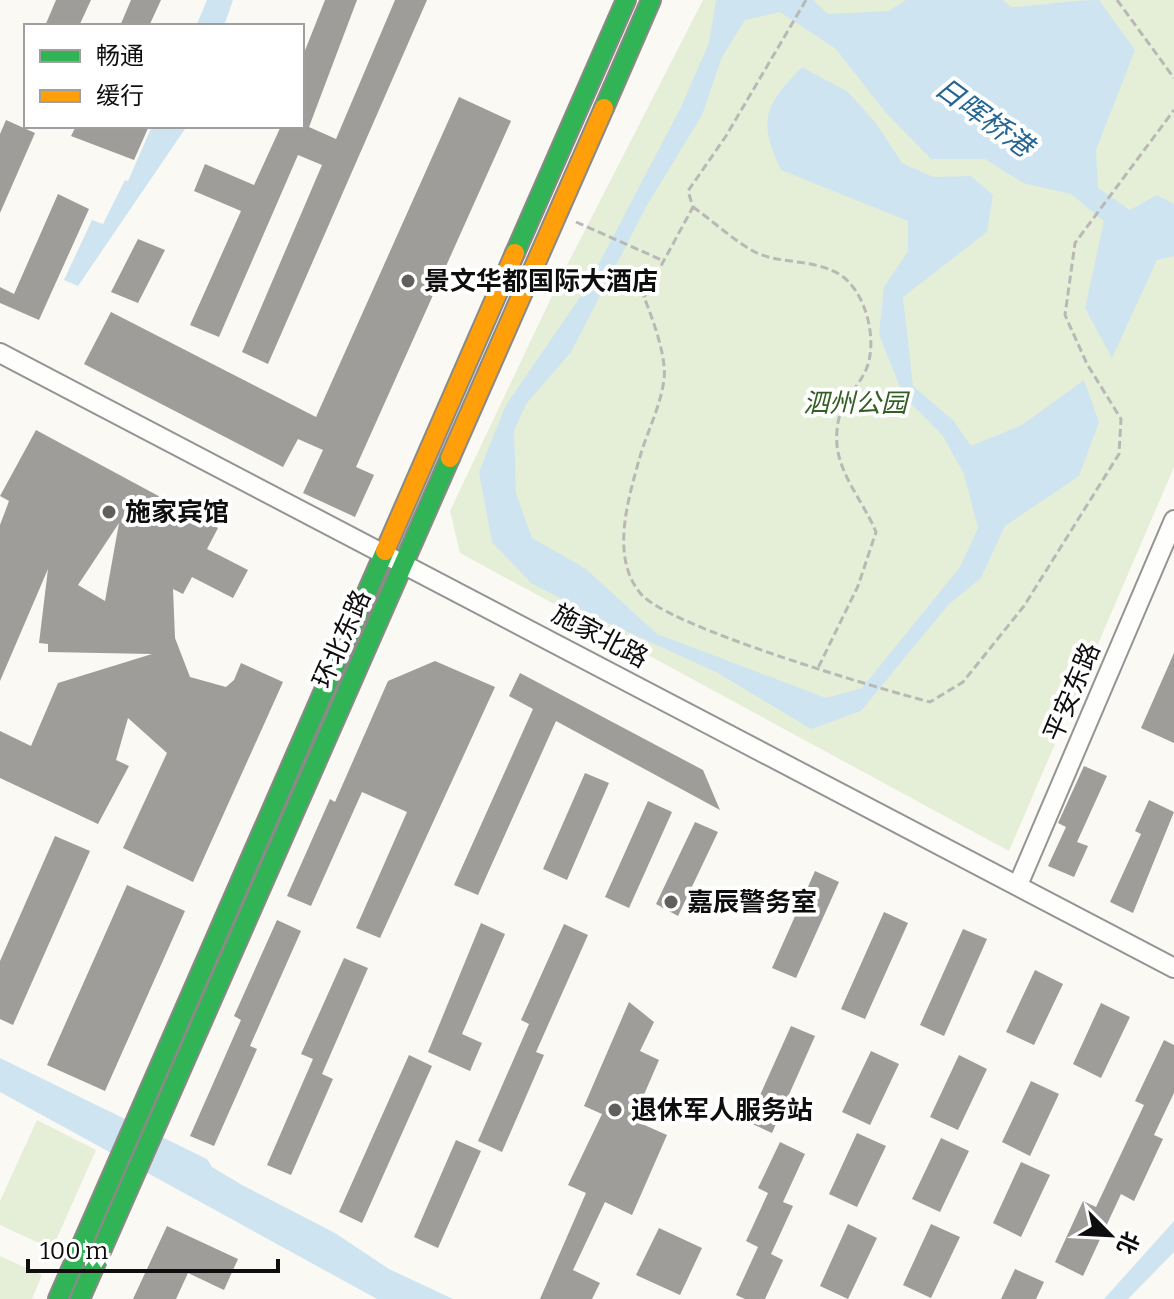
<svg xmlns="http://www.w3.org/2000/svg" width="1174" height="1299" font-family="Bitter,'Noto Sans SC',serif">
	<rect width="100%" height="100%" fill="#faf9f4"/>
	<path fill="#e5eed6" d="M703,0H1174V467L1009,851L460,553L450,511L560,279Z
		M37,1120L96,1150L52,1249L0,1225V1201Z
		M0,1256L42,1275L32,1299H0Z"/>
	<path fill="#cee5f1" d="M207,0H233L224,26H196Z
		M716,0H813L828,14L889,11L906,0H1003L1011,7C1041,6 1068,0 1099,0L1135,50L1096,150L1098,188L1130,210L1157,195L1174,204V256L1157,260L1112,358L1085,308L1104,221L1071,194L1023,183L985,159H931L886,113L836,49L780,12L745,20L722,57L702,115L646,207L571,352L526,404L514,431L516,493L532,538L586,569L657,634L826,698L862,688L960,567L978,528L964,474L943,436L903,395L879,334L884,287L908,251V221L781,170C757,120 765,105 802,67L848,92L876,123L902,163L933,177L971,176L993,195L987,232L903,297L913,386L953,420L971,446L1022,425L1084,380L1099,422L1079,476L1005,526L981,578L949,604L861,711L811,729L716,672L608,623L531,583L492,542L479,472L506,405L585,290L681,107L709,43Z
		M152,126H187L78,286L64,280L92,220L103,224L125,180L128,181Z
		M0,1058L207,1159L212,1167L242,1185L335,1233L389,1269L453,1299H377L0,1092Z
		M1174,1221V1252L1128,1299H1104Z"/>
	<path fill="#9e9d99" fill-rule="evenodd" d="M56,0H91L79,26H45Z
		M131,0H161L149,26H120Z
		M325,0H357L309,127L336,139L395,0H427L268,364L242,352L322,165L298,155L219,337L190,325L241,211L194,191L205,164L254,185L281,126H302V58Z
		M459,97L511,121L356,467L374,475L355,517L303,493L323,450L298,439L283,467L84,364L111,312L316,417Z
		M6,120L35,133L0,213V134Z
		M76,126H149L134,160L71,136Z
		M58,194L89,209L39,320L0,303V287L14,294Z
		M138,239L165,250L138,303L111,292Z
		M36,430L218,528L207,549L248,570L233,598L192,577L183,594L173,589L175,638L190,677L226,687L234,680L241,663L283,682L193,882L123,848L167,753L128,718L116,760L129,766L98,824L0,778V731L31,746L58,683L152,654L48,652V644L39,643L48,569L0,681V525L9,501L0,496ZM119,523L105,601L78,585Z
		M1174,653V743L1141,728Z
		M435,661L495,687L380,938L356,928L407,812L362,792L311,906L287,896L330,799L335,802L388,681Z
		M520,673L703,770L720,810L556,721L478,895L454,885L533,709L509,696Z
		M1084,766L1107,776L1077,842L1088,846L1074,877L1048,866L1066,827L1058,823Z
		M585,773L609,783L567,880L543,869Z
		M1149,800L1174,812L1133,913L1110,902L1141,834L1135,831Z
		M648,801L672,812L629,908L605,897Z
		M695,822L718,832L678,916L656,904Z
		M55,836L90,851L13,1025L0,1019V961Z
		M815,871L839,882L796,978L772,968Z
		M127,885L185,911L105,1091L47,1065Z
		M884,912L908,923L865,1019L841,1009Z
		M277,920L301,931L250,1046L257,1049L214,1146L190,1136L241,1020L234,1016Z
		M481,923L505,934L462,1034L482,1043L470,1071L428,1052Z
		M564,924L588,935L536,1052L544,1055L502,1152L478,1141L529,1024L521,1020Z
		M963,929L987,939L944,1036L920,1025Z
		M344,958L368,968L322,1074L333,1079L291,1175L267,1165L313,1059L301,1054Z
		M1035,970L1063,984L1034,1045L1006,1032Z
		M629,1002L654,1022L640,1051L659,1060L633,1120L667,1135L632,1215L605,1202L573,1270L600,1283L592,1299H540L586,1193L568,1185L602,1114L584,1106Z
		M1101,1003L1130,1017L1101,1078L1073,1064Z
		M791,1026L815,1036L772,1133L748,1122Z
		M1164,1040L1174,1045V1093L1154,1135L1163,1139L1134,1201L1121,1194L1083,1276L1055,1262L1083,1201L1096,1207L1144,1105L1135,1101Z
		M871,1051L899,1064L870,1125L842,1112Z
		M409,1055L432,1066L362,1223L339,1212Z
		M959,1055L987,1069L958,1130L930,1117Z
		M1031,1081L1059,1094L1030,1156L1002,1142Z
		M857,1133L886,1146L857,1207L829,1194Z
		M941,1138L969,1151L940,1212L912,1199Z
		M456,1140L481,1151L438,1248L414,1237Z
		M780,1142L805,1154L783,1202L793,1206L771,1254L783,1260L765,1299H745L736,1295L758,1247L746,1241L768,1193L758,1188Z
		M1021,1162L1050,1175L1021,1237L993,1223Z
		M848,1224L877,1238L848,1299L820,1286Z
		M931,1224L960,1237L931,1298L903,1285Z
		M167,1226L238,1259L224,1290L188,1273L176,1299H133Z
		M659,1228L702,1248L680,1295L636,1275Z
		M1015,1269L1044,1282L1036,1299H1001Z"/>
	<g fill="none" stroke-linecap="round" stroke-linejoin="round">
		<defs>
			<path id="street" d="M0,353L1174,968
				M1018,885L1174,520"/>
			<path id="fast" d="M604,108L651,0
				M515,253L626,0
				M58,1299L385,551
				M80,1299L450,458"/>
			<path id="slow" d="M450,458L604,108
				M385,551L515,253"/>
		</defs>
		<use href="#street" stroke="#949492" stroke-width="22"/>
		<use href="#fast" stroke="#8b8a88" stroke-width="22"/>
		<use href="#slow" stroke="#8b8a88" stroke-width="22"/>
		<path stroke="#b8b8b7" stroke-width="3" stroke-dasharray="8 4" stroke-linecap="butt" d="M806,0L726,136L688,191L693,207L644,297C652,317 667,357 664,379C661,406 646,434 639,460C628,500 610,558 641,594C669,627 880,689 930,702L963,682L1024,606L1119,454L1121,419L1087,364L1065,315L1075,243L1174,110
			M1117,0L1174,78
			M693,207C713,221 735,242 757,253C781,264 814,259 839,274C867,291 879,344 865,372C853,395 839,402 837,431C833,469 862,498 876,532L858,586L818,668
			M576,222L664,261"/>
		<use href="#street" stroke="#fefefd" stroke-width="18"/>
		<use href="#fast" stroke="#30b455" stroke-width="18"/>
		<use href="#slow" stroke="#ff9f0a" stroke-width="18"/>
	</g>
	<g fill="#61605e" stroke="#fff" stroke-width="3">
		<circle cx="408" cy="281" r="8"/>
		<circle cx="109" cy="512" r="8"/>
		<circle cx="671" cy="902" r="8"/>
		<circle cx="615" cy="1110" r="8"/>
	</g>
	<g text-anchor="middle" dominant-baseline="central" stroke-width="8" stroke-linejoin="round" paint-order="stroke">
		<g font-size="26" font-weight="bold" fill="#0e0e0e" stroke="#fff" text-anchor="start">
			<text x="424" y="281">景文华都国际大酒店</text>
			<text x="125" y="512">施家宾馆</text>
			<text x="687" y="902">嘉辰警务室</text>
			<text x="631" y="1110">退休军人服务站</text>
		</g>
		<g font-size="26" font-style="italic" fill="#335f25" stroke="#fff">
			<text x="855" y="403">泗州公园</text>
		</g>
		<g font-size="26" fill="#0e0e0e" stroke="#fff">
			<text transform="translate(600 636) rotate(28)">施家北路</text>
			<text transform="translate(342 639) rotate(-66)">环北东路</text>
			<text transform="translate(1072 692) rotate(-67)">平安东路</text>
		</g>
		<g font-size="28" font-style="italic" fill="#256593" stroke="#fff">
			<text transform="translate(984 117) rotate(36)">日晖桥港</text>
		</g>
	</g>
	<rect x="24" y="24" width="280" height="104" fill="#ffffff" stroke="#9f9f9f" stroke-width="2"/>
	<rect x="40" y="50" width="40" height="12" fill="#30b455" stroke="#9f9f9f" stroke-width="2"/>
	<text x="96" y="64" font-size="24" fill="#0e0e0e">畅通</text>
	<rect x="40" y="90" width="40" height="12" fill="#ff9f0a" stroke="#9f9f9f" stroke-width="2"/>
	<text x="96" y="104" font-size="24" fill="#0e0e0e">缓行</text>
	<g transform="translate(1110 1235) rotate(114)" stroke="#ffffff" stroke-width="6" paint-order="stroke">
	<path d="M0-6L14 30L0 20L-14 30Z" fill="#0e0e0e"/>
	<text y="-12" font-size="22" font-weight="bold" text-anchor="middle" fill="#0e0e0e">北</text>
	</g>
	<path d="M28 1259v12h250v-12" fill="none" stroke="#0e0e0e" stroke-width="4"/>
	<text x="40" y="1259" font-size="24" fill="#0e0e0e" stroke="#ffffff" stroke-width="6" paint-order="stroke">100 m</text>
</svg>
